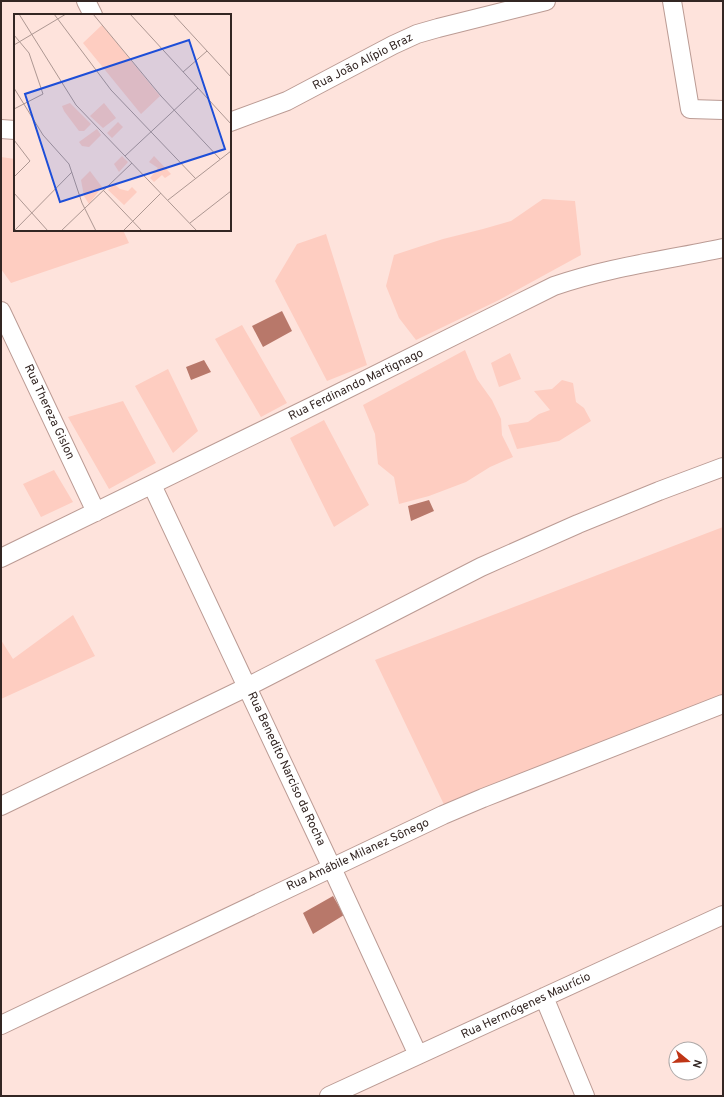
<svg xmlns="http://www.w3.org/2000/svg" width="724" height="1097" font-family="Overpass,sans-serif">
	<rect width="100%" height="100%" fill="#fee3dc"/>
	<path fill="#fecdc1" d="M1,157L15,159V230H123L129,243L11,283L1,269Z
		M543,199L575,201L581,255L499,300L416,340L399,318L386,286L394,255L443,239L483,229L511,221Z
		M326,234L367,365L327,381L275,281L297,244Z
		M242,325L287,403L261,417L215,339Z
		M465,350L477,379L492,400L501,419L502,435L513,457L490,467L466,482L429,496L399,504L394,477L378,464L375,434L363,405Z
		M510,353L521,379L499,387L491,363Z
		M168,369L198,431L173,453L135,386Z
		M562,380L573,383L576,402L584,408L591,421L559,441L517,449L508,425L528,422L539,414L550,410L534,391L552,389Z
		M123,401L156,463L109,489L68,417Z
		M324,420L369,505L334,527L290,438Z
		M54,470L73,502L41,517L23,484Z
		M723,527V704L448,813L375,660Z
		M73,615L95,656L1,699V640L13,659Z"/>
	<path fill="#b8786a" d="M282,311L292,331L263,347L252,326Z
		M204,360L211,372L191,380L186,367Z
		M429,500L434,511L411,521L408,506Z
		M333,896L344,915L313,934L303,913Z"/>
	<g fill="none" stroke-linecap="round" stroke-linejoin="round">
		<defs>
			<path id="minor" d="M86,1L93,15
				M672,1L690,109L723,110
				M230,122L287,101L393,45L417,34L438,28L546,1
				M1,129L15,130
				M1,311L96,512
				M152,485L332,868L418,1055
				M1,558L323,401L554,286C609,267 667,260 723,248
				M1,806L247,687L481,567L578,524L659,491L723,467
				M544,997L585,1096
				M1,1025L443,815L483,798L723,704
				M329,1096L723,915"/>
		</defs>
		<use href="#minor" stroke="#bb9b94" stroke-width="20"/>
		<use href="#minor" stroke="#fff" stroke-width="18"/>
	</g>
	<g text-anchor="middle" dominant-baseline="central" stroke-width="4" stroke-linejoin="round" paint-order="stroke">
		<g font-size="12" fill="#332623" stroke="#fff">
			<text transform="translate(363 62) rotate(-27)">Rua João Alípio Braz</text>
			<text transform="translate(356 385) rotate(-26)">Rua Ferdinando Martignago</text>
			<text transform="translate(49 412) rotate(65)">Rua Thereza Gislon</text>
			<text transform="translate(286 769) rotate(65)">Rua Benedito Narciso da Rocha</text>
			<text transform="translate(358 855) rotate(-25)">Rua Amábile Milanez Sônego</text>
			<text transform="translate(526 1006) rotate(-25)">Rua Hermógenes Maurício</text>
		</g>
	</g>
	<g transform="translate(14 14)">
		<rect width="217" height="217" fill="#fee3dc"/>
		<path d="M88,11L146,82L127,100L69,29ZM56,89L77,110L70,117H65L50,97L48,92ZM90,89L102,104L89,114L76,102ZM104,108L109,113L98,124L93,119ZM83,115L87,121L75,133L68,132L65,128ZM108,142L114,148L105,158L100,150ZM140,142L157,160L151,164L148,161L140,168L136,164L144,154L135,148ZM76,157L88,173L75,190L70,182L67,166ZM100,170L106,175L114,177L118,173L123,178L110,191L94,176Z" fill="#fecdc1"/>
		<path fill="none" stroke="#ad9792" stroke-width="1" d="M5,0L62,91L183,217M40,0L97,76L182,165M79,0L147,82L206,145M116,0L217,110M159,0L217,63M0,21L15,39L29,80L0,95M0,31L52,0M169,58L193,37M0,74L29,121L55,150L68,189L82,217M0,126L16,147L0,163M111,142L184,74M89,176L128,217M0,179L34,217M154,186L217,137M176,209L217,177M0,217L58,158M47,217L118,149M109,217L147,179"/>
		<path fill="#1d4ed8" fill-opacity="0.15" stroke="#1d4ed8" stroke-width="2" d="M175,26L211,135L46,188L11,80Z"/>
		<rect width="217" height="217" fill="none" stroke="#332623" stroke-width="2"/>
	</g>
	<rect width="724" height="1097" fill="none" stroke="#332623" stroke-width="4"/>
	<g transform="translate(688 1061) rotate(108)"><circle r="19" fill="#ffffff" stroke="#ada8a7"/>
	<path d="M0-3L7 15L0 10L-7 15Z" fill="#bf3516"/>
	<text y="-6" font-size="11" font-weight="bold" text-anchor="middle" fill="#332623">N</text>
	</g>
</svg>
